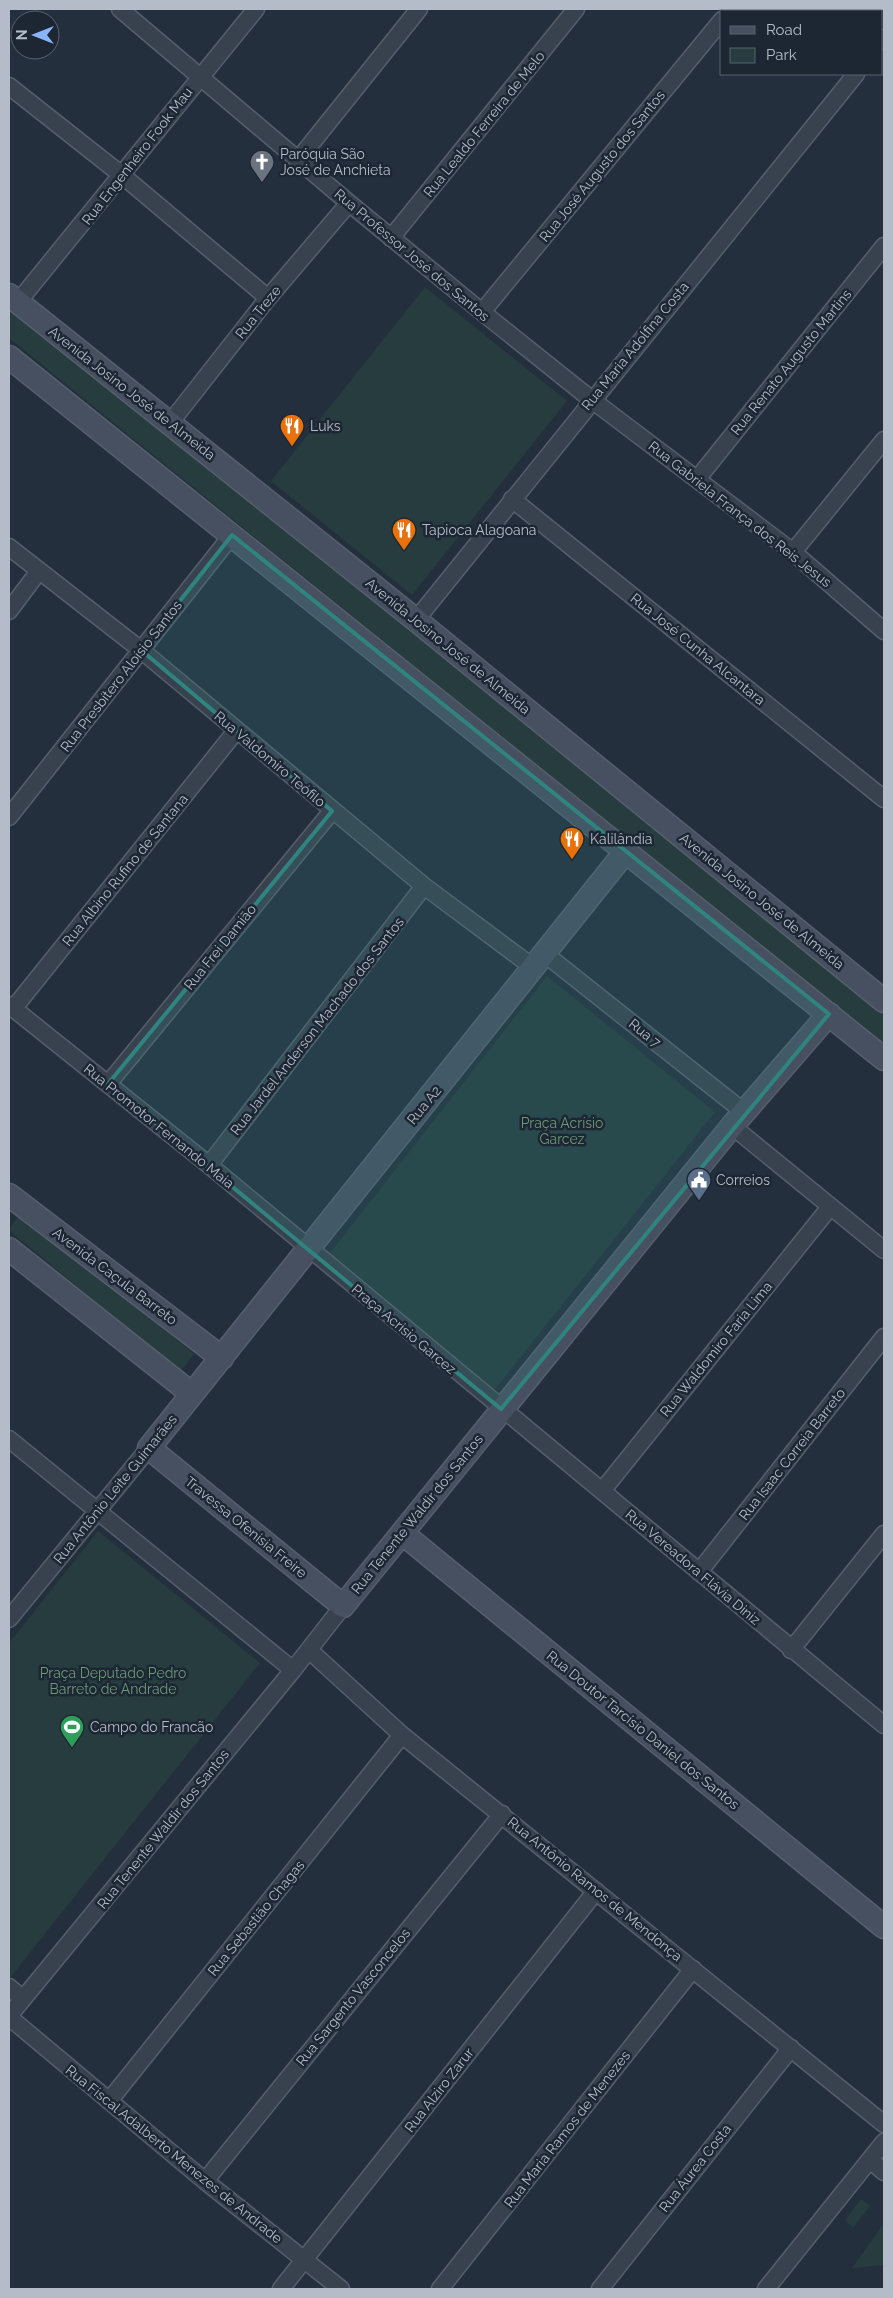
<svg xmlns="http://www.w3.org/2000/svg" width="893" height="2298" font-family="Raleway,sans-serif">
	<rect width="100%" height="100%" fill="#242f3e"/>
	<path fill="#263c3f" d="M425,287L567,401L412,595L271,481Z
		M9,302L884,1008V1047L9,338Z
		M547,976L715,1112L493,1392L330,1253Z
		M20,1213L194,1354L180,1372L9,1230Z
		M98,1531L260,1663L9,1979V1643Z
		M861,2199L870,2206L853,2228L845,2220Z
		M884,2223V2265L852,2268Z"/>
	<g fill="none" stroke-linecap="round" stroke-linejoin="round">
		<defs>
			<path id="street" d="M120,9L349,203L482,312L592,400L793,552L884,631
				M882,41L884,38
				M9,86L123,176L268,298
				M298,160L419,9
				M391,238L576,9
				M18,302L256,9
				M482,312L722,20
				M170,423L268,298L349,203
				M698,478L884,246
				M512,499L884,799
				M9,547L141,650L424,886L534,968
				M793,552L884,440
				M9,611L39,571
				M416,620L856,74
				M9,817L232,535
				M545,954L744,1112
				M9,1005L209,1165L884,1725
				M13,1009L236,731
				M108,1084L332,811
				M732,1126L884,1250
				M209,1165L424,886
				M9,1439L293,1670
				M602,1491L830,1207
				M699,1572L884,1337
				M9,1619L149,1448
				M309,1650L402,1735L884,2124
				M791,1650L884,1534
				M9,1987L23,1999
				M9,2016L293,1670L343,1606
				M9,2017L205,2181L341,2289
				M109,2101L402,1735
				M870,2160L884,2172
				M205,2181L502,1814
				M281,2289L596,1891
				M440,2289L693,1969
				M600,2289L791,2048
				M766,2289L884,2142"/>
			<path id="secondary" d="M9,295L416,620L884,1001
				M9,357L884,1059
				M626,851L149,1448L343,1606L732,1126L829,1014
				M9,1195L222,1358
				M9,1249L192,1394
				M402,1533L884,1927"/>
		</defs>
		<use href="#street" stroke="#565f6c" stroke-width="19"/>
		<use href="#secondary" stroke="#565f6c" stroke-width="25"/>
		<use href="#street" stroke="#38414e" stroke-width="16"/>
		<use href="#secondary" stroke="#465061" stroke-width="22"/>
	</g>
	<path fill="#308480" fill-opacity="0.2" stroke="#308480" stroke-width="4" stroke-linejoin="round" d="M232,535L829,1014L501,1409L108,1084L332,811L141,650Z"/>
	<defs>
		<symbol id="church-pin" viewBox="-11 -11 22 30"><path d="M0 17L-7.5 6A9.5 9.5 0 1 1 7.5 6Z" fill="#6b7280" stroke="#1d2633"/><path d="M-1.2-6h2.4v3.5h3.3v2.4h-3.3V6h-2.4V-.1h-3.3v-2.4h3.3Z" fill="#fff"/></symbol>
		<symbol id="restaurant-pin" viewBox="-11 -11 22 30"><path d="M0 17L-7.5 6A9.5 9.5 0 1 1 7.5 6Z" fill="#e8710a" stroke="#1d2633"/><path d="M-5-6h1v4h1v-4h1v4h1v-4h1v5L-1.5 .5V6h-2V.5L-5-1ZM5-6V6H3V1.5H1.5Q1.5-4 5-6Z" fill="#fff"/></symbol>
		<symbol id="civic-pin" viewBox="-11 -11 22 30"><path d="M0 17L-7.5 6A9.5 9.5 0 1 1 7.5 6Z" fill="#5c6f8a" stroke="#1d2633"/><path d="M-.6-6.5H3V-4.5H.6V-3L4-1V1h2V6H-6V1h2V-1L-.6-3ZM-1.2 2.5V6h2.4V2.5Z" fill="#fff"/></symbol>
		<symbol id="stadium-pin" viewBox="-11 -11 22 30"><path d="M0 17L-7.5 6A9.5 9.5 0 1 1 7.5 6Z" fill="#2e9e5b" stroke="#1d2633"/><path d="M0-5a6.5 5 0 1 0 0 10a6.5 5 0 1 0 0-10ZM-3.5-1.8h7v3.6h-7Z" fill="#fff"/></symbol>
	</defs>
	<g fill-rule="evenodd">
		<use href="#church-pin" x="248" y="148" width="28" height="38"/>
		<use href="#restaurant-pin" x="278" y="412" width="28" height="38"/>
		<use href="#restaurant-pin" x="390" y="516" width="28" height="38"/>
		<use href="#restaurant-pin" x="558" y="825" width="28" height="38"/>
		<use href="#civic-pin" x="685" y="1166" width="28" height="38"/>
		<use href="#stadium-pin" x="58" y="1713" width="28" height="38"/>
	</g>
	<g text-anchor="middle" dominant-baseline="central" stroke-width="5" stroke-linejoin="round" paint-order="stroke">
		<g font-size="14" fill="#b4bcc9" stroke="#1d2633">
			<text transform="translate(484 124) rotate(-51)">Rua Lealdo Ferreira de Melo</text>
			<text transform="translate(137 156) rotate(-52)">Rua Engenheiro Fook Mau</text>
			<text transform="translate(602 166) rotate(-51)">Rua José Augusto dos Santos</text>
			<text transform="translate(412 255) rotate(40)">Rua Professor José dos Santos</text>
			<text transform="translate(258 312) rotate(-51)">Rua Treze</text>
			<text transform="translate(635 346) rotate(-51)">Rua Maria Adolfina Costa</text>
			<text transform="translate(791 362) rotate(-51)">Rua Renato Augusto Martins</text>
			<text transform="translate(132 393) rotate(38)">Avenida Josino José de Almeida</text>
			<text transform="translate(740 514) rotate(38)">Rua Gabriela França dos Reis Jesus</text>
			<text transform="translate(448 646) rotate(39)">Avenida Josino José de Almeida</text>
			<text transform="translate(698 649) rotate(39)">Rua José Cunha Alcantara</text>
			<text transform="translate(121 676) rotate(-52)">Rua Presbítero Aloísio Santos</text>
			<text transform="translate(270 759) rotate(40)">Rua Valdomiro Teófilo</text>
			<text transform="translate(125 870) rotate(-51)">Rua Albino Rufino de Santana</text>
			<text transform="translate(762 901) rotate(39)">Avenida Josino José de Almeida</text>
			<text transform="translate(220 947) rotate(-51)">Rua Frei Damião</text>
			<text transform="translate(317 1026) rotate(-52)">Rua Jardel Anderson Machado dos Santos</text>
			<text transform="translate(645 1033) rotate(39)">Rua 7</text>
			<text transform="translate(424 1105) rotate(-51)">Rua A2</text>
			<text transform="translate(159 1126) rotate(39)">Rua Promotor Fernando Maia</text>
			<text transform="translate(115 1276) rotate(37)">Avenida Caçula Barreto</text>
			<text transform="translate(404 1329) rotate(40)">Praça Acrisio Garcez</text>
			<text transform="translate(716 1349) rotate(-51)">Rua Waldomiro Faria Lima</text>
			<text transform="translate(792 1454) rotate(-52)">Rua Isaac Correia Barreto</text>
			<text transform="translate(115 1489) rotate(-51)">Rua Antônio Leite Guimarães</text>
			<text transform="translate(417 1514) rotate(-51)">Rua Tenente Waldir dos Santos</text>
			<text transform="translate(246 1527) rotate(39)">Travessa Ofenisia Freire</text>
			<text transform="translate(693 1567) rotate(40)">Rua Vereadora Flávia Diniz</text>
			<text transform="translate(643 1730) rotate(39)">Rua Doutor Tarcísio Daniel dos Santos</text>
			<text transform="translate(163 1829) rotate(-51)">Rua Tenente Waldir dos Santos</text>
			<text transform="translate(595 1889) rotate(39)">Rua Antônio Ramos de Mendonça</text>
			<text transform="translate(256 1918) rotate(-51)">Rua Sebastião Chagas</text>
			<text transform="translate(353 1997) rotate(-51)">Rua Sargento Vasconcelos</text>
			<text transform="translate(439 2090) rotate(-52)">Rua Alziro Zarur</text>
			<text transform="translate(567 2129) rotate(-52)">Rua Maria Ramos de Menezes</text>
			<text transform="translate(174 2154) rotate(39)">Rua Fiscal Adalberto Menezes de Andrade</text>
			<text transform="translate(695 2168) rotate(-52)">Rua Áurea Costa</text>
		</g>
		<g font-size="14" fill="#b4bcc9" stroke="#1d2633" text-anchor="start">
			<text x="280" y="154">Paróquia São<tspan x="280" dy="16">José de Anchieta</tspan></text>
			<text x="310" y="426">Luks</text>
			<text x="422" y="530">Tapioca Alagoana</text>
			<text x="590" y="839">Kalilândia</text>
			<text x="716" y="1180">Correios</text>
			<text x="90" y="1727">Campo do Francão</text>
		</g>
		<g font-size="14" fill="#6b9a76" stroke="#1d2633">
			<text x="562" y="1123">Praça Acrísio<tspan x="562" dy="16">Garcez</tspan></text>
			<text x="113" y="1673">Praça Deputado Pedro<tspan x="113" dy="16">Barreto de Andrade</tspan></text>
		</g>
	</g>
	<rect width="893" height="2298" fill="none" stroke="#b4bcc9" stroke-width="20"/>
	<rect x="720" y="10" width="162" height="65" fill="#1d2633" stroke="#59626f"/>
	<rect x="730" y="26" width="25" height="8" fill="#465061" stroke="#59626f"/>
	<text x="766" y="35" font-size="15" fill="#b4bcc9">Road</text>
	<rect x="730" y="48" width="25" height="15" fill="#263c3f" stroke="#59626f"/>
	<text x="766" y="60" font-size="15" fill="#b4bcc9">Park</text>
	<g transform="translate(35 35) rotate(270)"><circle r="24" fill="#1d2633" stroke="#59626f"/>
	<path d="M0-4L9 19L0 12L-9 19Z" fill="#8ab4f8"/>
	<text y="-8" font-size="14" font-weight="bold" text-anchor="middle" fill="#b4bcc9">N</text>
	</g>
</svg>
